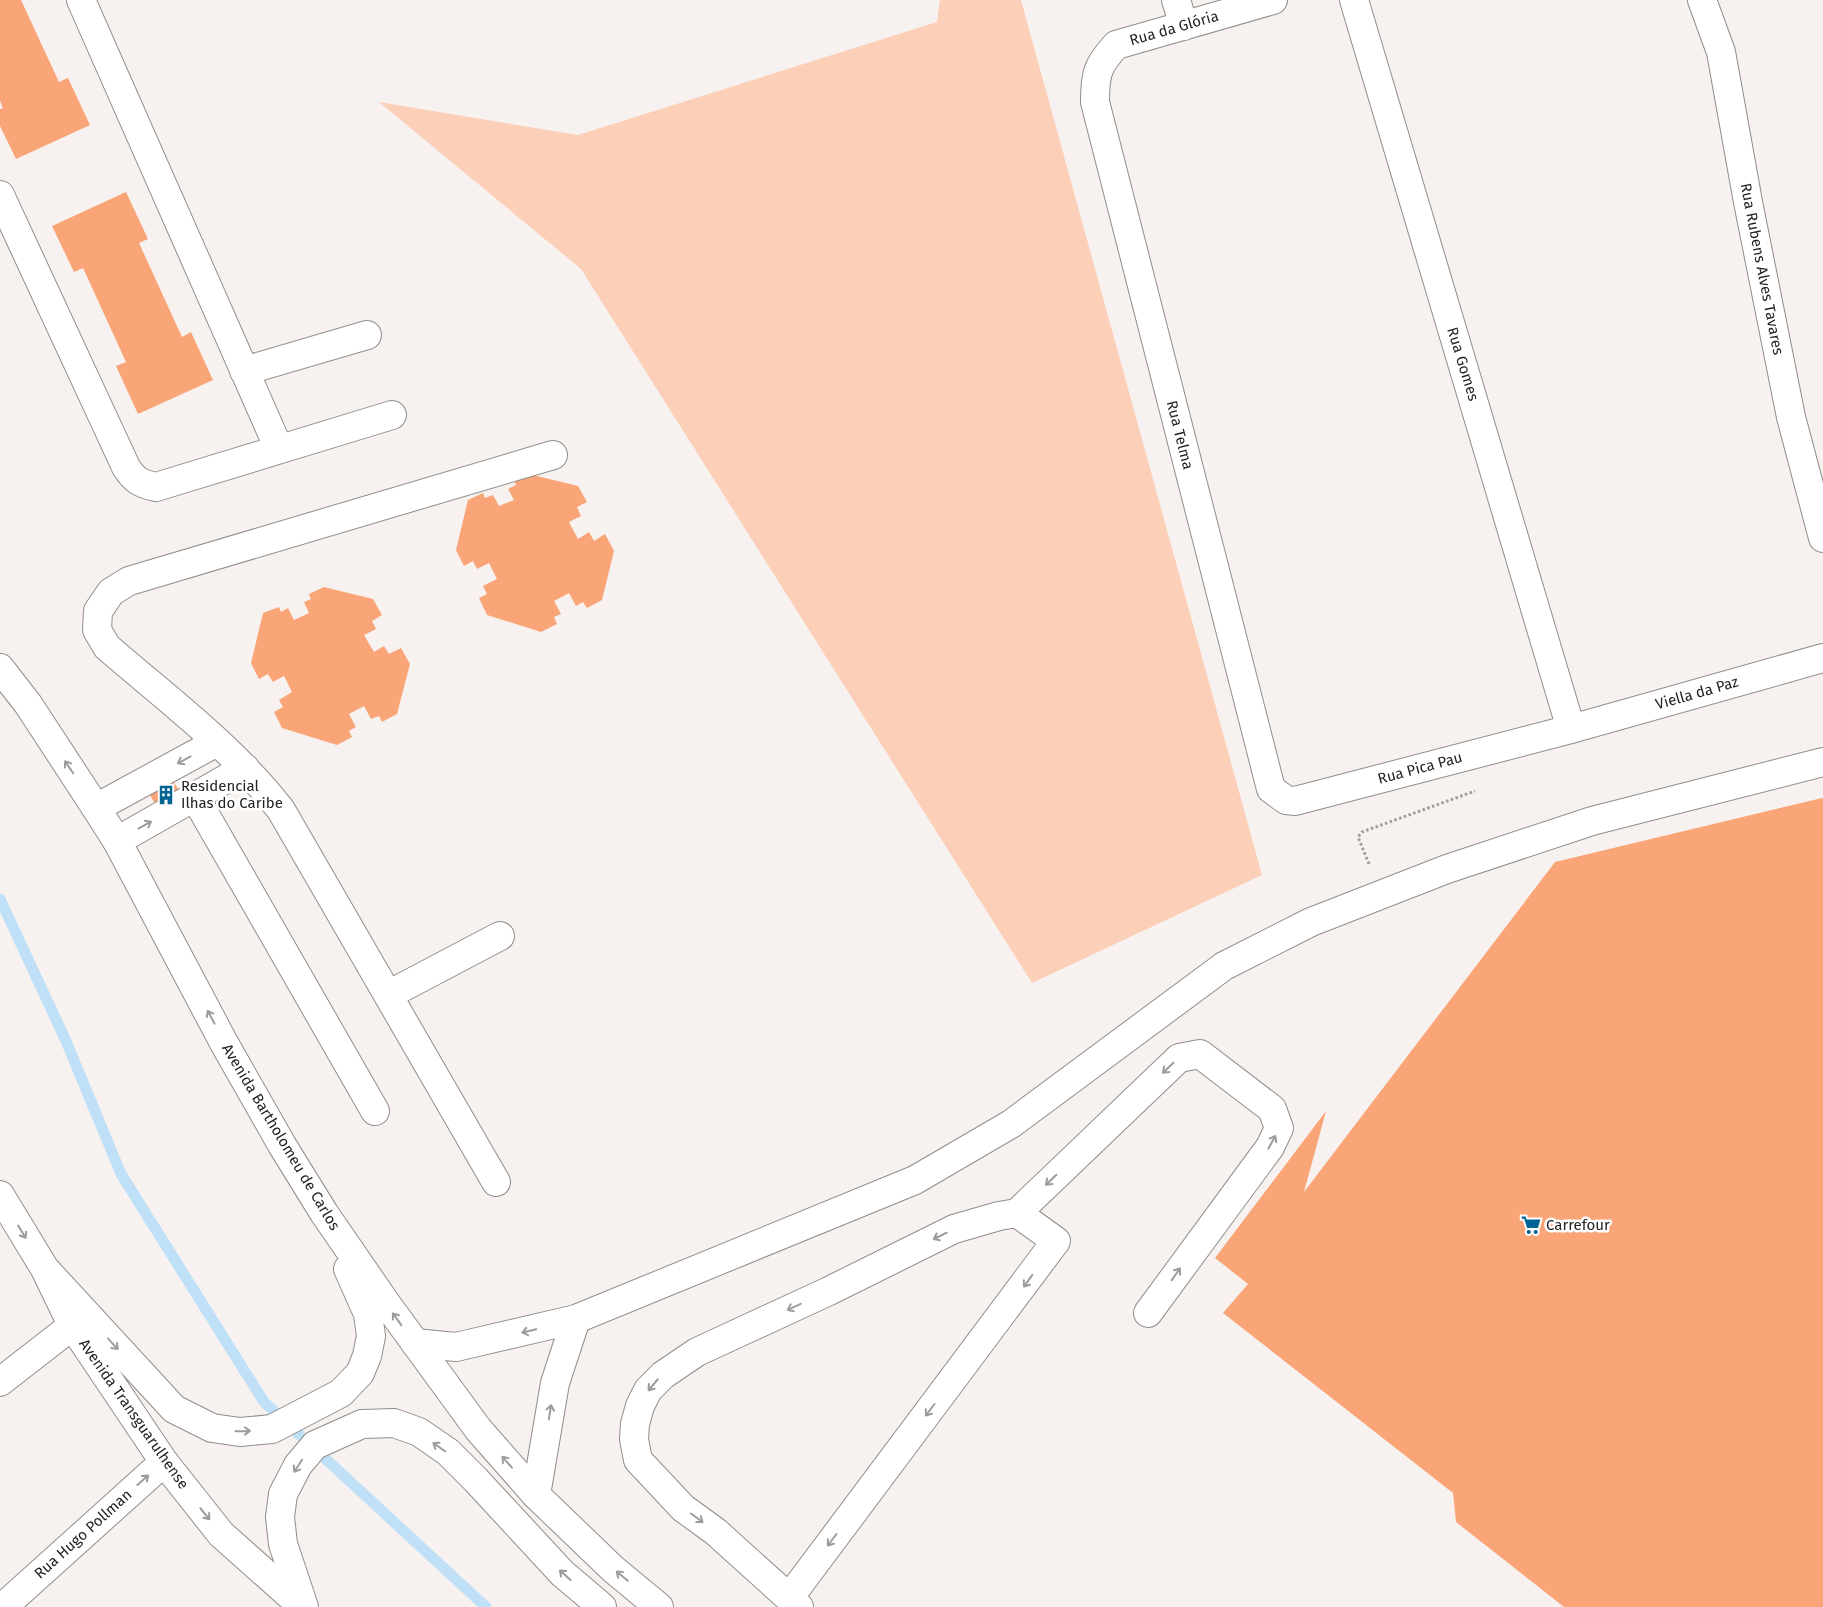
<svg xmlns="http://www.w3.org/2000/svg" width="1823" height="1607" font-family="'Fira Sans',sans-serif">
	<rect width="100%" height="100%" fill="#f7f2f0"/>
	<path fill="#fccfb8" d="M940,0H1021L1262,875L1032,983L581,269L379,102L578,135L937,22Z"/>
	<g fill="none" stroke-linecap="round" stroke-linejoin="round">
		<path stroke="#c0e0f7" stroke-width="11" d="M0,899L66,1041L121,1174L264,1402L486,1607"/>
	</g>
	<path fill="#f9a577" d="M0,0H21L59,82L68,78L90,125L16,159L0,126V109L3,108L0,101Z
		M126,192L148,239L139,243L182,337L191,332L213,380L138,414L116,366L126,362L83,268L74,272L52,226Z
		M529,474L578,486L587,502L577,507L581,516L569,522L578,539L589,532L594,541L605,534L614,551L602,600L587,608L583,602L576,606L569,593L554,601L561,614L554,617L557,624L541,632L487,615L479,598L487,594L483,586L497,579L489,563L477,569L473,561L464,566L456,550L468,500L483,493L485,498L493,495L499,506L514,500L508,489L516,485L514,480Z
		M324,587L373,599L382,615L372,621L376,629L364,635L374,652L384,646L389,654L401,648L410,664L397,714L382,722L379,716L371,719L364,706L349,714L356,727L349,731L352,737L337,745L282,728L274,712L283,707L279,700L292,692L284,676L273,682L268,674L259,679L251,663L263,613L279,607L281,612L288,608L294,620L309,613L304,602L311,599L309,594Z
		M173,781L182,795L158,809L150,795Z
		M1822,798L1823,799V1607H1564L1456,1522L1453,1493L1223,1313L1248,1284L1215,1258L1326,1111L1304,1192L1555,862Z"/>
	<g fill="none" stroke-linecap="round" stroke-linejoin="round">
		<defs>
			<path id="minor" d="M81,0L279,449
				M1176,0L1184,26
				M1273,0L1116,45C1097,66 1095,74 1095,102L1271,789L1286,800L1295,801L1571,729L1823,658
				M1354,0L1571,729
				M1702,0L1721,52L1748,202L1791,417L1823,538
				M0,195L126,467C134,480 141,484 156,487L392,415
				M244,371L367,335
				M195,797L375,1111
				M96,808L217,742
				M117,841L245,768
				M388,995L500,936
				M496,1182L281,810C232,747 167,699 107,647L97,630L98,611L111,592L129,581L553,455
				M1017,1213L1179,1058L1200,1054L1272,1109L1279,1128L1270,1147L1148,1313
				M415,1343L456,1347L576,1319L915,1180L1011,1124L1224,966L1311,922L1447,869L1592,821L1823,762
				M0,1382L86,1315
				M536,1495L555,1383L576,1319
				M789,1598L716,1532L683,1508L638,1460L634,1439L635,1424L640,1406L648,1390L663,1375L697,1352L829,1291L954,1229L999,1216L1017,1213L1056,1241L789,1598L799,1607
				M3,1607L164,1462"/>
			<path id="major" d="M0,668L28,704L96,808L117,841L224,1043L282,1145L324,1213L386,1303L478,1429L536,1495L613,1569L659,1607
				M0,1195L45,1269L72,1325L164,1462L221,1534L303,1607
				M45,1269L174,1409L212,1428L240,1432L272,1429L341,1393L360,1373L367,1356L371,1336L368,1314L348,1269
				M304,1607L283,1544L280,1517L283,1494L298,1465L315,1445L362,1424L394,1423L419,1432L448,1452L476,1480L562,1573L602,1607"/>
		</defs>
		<use href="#minor" stroke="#918d8b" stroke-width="30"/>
		<use href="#major" stroke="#918d8b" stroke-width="30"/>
		<path stroke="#a09c9b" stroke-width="3" stroke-dasharray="2.5 2.5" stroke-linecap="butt" d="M1369,864L1358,837L1362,832L1475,791"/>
		<use href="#minor" stroke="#fff" stroke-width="28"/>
		<use href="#major" stroke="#fff" stroke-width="28"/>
	</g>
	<defs><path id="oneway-shaft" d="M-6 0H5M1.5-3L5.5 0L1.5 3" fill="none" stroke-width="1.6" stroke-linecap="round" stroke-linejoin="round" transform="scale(1.25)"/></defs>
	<g stroke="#9c9c9c">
		<use href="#oneway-shaft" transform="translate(184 760) rotate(151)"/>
		<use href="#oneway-shaft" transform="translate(69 767) rotate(-124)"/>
		<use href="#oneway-shaft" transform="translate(145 825) rotate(-29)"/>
		<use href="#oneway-shaft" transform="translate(211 1017) rotate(-118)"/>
		<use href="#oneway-shaft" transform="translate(1168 1068) rotate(136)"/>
		<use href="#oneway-shaft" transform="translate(1272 1142) rotate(-61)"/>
		<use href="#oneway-shaft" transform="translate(1051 1180) rotate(136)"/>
		<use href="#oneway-shaft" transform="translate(22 1232) rotate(59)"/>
		<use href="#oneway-shaft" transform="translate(940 1236) rotate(154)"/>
		<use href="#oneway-shaft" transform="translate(1176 1274) rotate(-55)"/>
		<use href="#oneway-shaft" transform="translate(1028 1281) rotate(126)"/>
		<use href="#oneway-shaft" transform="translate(794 1307) rotate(155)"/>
		<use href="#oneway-shaft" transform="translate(397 1319) rotate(-125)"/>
		<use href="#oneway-shaft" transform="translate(529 1331) rotate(166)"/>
		<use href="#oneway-shaft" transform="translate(113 1344) rotate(48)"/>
		<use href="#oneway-shaft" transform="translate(653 1385) rotate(130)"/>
		<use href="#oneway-shaft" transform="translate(930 1410) rotate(127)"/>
		<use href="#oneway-shaft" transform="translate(550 1412) rotate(-81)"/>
		<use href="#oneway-shaft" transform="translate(243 1431) rotate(-1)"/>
		<use href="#oneway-shaft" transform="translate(439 1447) rotate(-145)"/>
		<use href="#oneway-shaft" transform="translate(507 1462) rotate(-131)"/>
		<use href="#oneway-shaft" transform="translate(298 1466) rotate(123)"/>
		<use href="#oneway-shaft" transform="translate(143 1480) rotate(-42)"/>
		<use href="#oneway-shaft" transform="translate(205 1514) rotate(51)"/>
		<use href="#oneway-shaft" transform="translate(697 1518) rotate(37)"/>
		<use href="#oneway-shaft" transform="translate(832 1540) rotate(127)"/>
		<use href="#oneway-shaft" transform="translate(565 1575) rotate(-138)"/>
		<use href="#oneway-shaft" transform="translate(622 1576) rotate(-140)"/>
	</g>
	<defs>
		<symbol id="building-bare" viewBox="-9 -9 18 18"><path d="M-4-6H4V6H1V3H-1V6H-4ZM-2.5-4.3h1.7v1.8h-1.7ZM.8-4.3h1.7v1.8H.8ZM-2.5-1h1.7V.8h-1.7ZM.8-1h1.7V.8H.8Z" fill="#006493" stroke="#fff" stroke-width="2.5" paint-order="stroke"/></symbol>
		<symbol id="supermarket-bare" viewBox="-9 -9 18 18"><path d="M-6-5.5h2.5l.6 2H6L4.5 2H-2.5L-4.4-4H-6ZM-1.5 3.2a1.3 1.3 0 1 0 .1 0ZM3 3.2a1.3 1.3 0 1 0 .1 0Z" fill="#006493" stroke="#fff" stroke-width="2.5" paint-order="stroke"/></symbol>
	</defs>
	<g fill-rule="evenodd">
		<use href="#building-bare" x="152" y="781" width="28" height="28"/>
		<use href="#supermarket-bare" x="1517" y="1211" width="28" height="28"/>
	</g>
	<g text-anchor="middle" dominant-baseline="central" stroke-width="5" stroke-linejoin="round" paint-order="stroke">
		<g font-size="15" fill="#242322" stroke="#fff">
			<text transform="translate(1174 28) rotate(-16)">Rua da Glória</text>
			<text transform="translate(1762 269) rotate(79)">Rua Rubens Alves Tavares</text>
			<text transform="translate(1463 364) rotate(73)">Rua Gomes</text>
			<text transform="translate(1180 435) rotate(76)">Rua Telma</text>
			<text transform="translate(1697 693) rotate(-16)">Viella da Paz</text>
			<text transform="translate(1420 768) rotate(-15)">Rua Pica Pau</text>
			<text transform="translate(281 1137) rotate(59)">Avenida Bartholomeu de Carlos</text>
			<text transform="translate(134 1414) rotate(55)">Avenida Transguarulhense</text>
			<text transform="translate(83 1534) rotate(-42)">Rua Hugo Pollman</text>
		</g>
		<g font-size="15" fill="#242322" stroke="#fff" text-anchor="start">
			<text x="181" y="786">Residencial<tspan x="181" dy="17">Ilhas do Caribe</tspan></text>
			<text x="1546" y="1225">Carrefour</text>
		</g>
	</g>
</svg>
